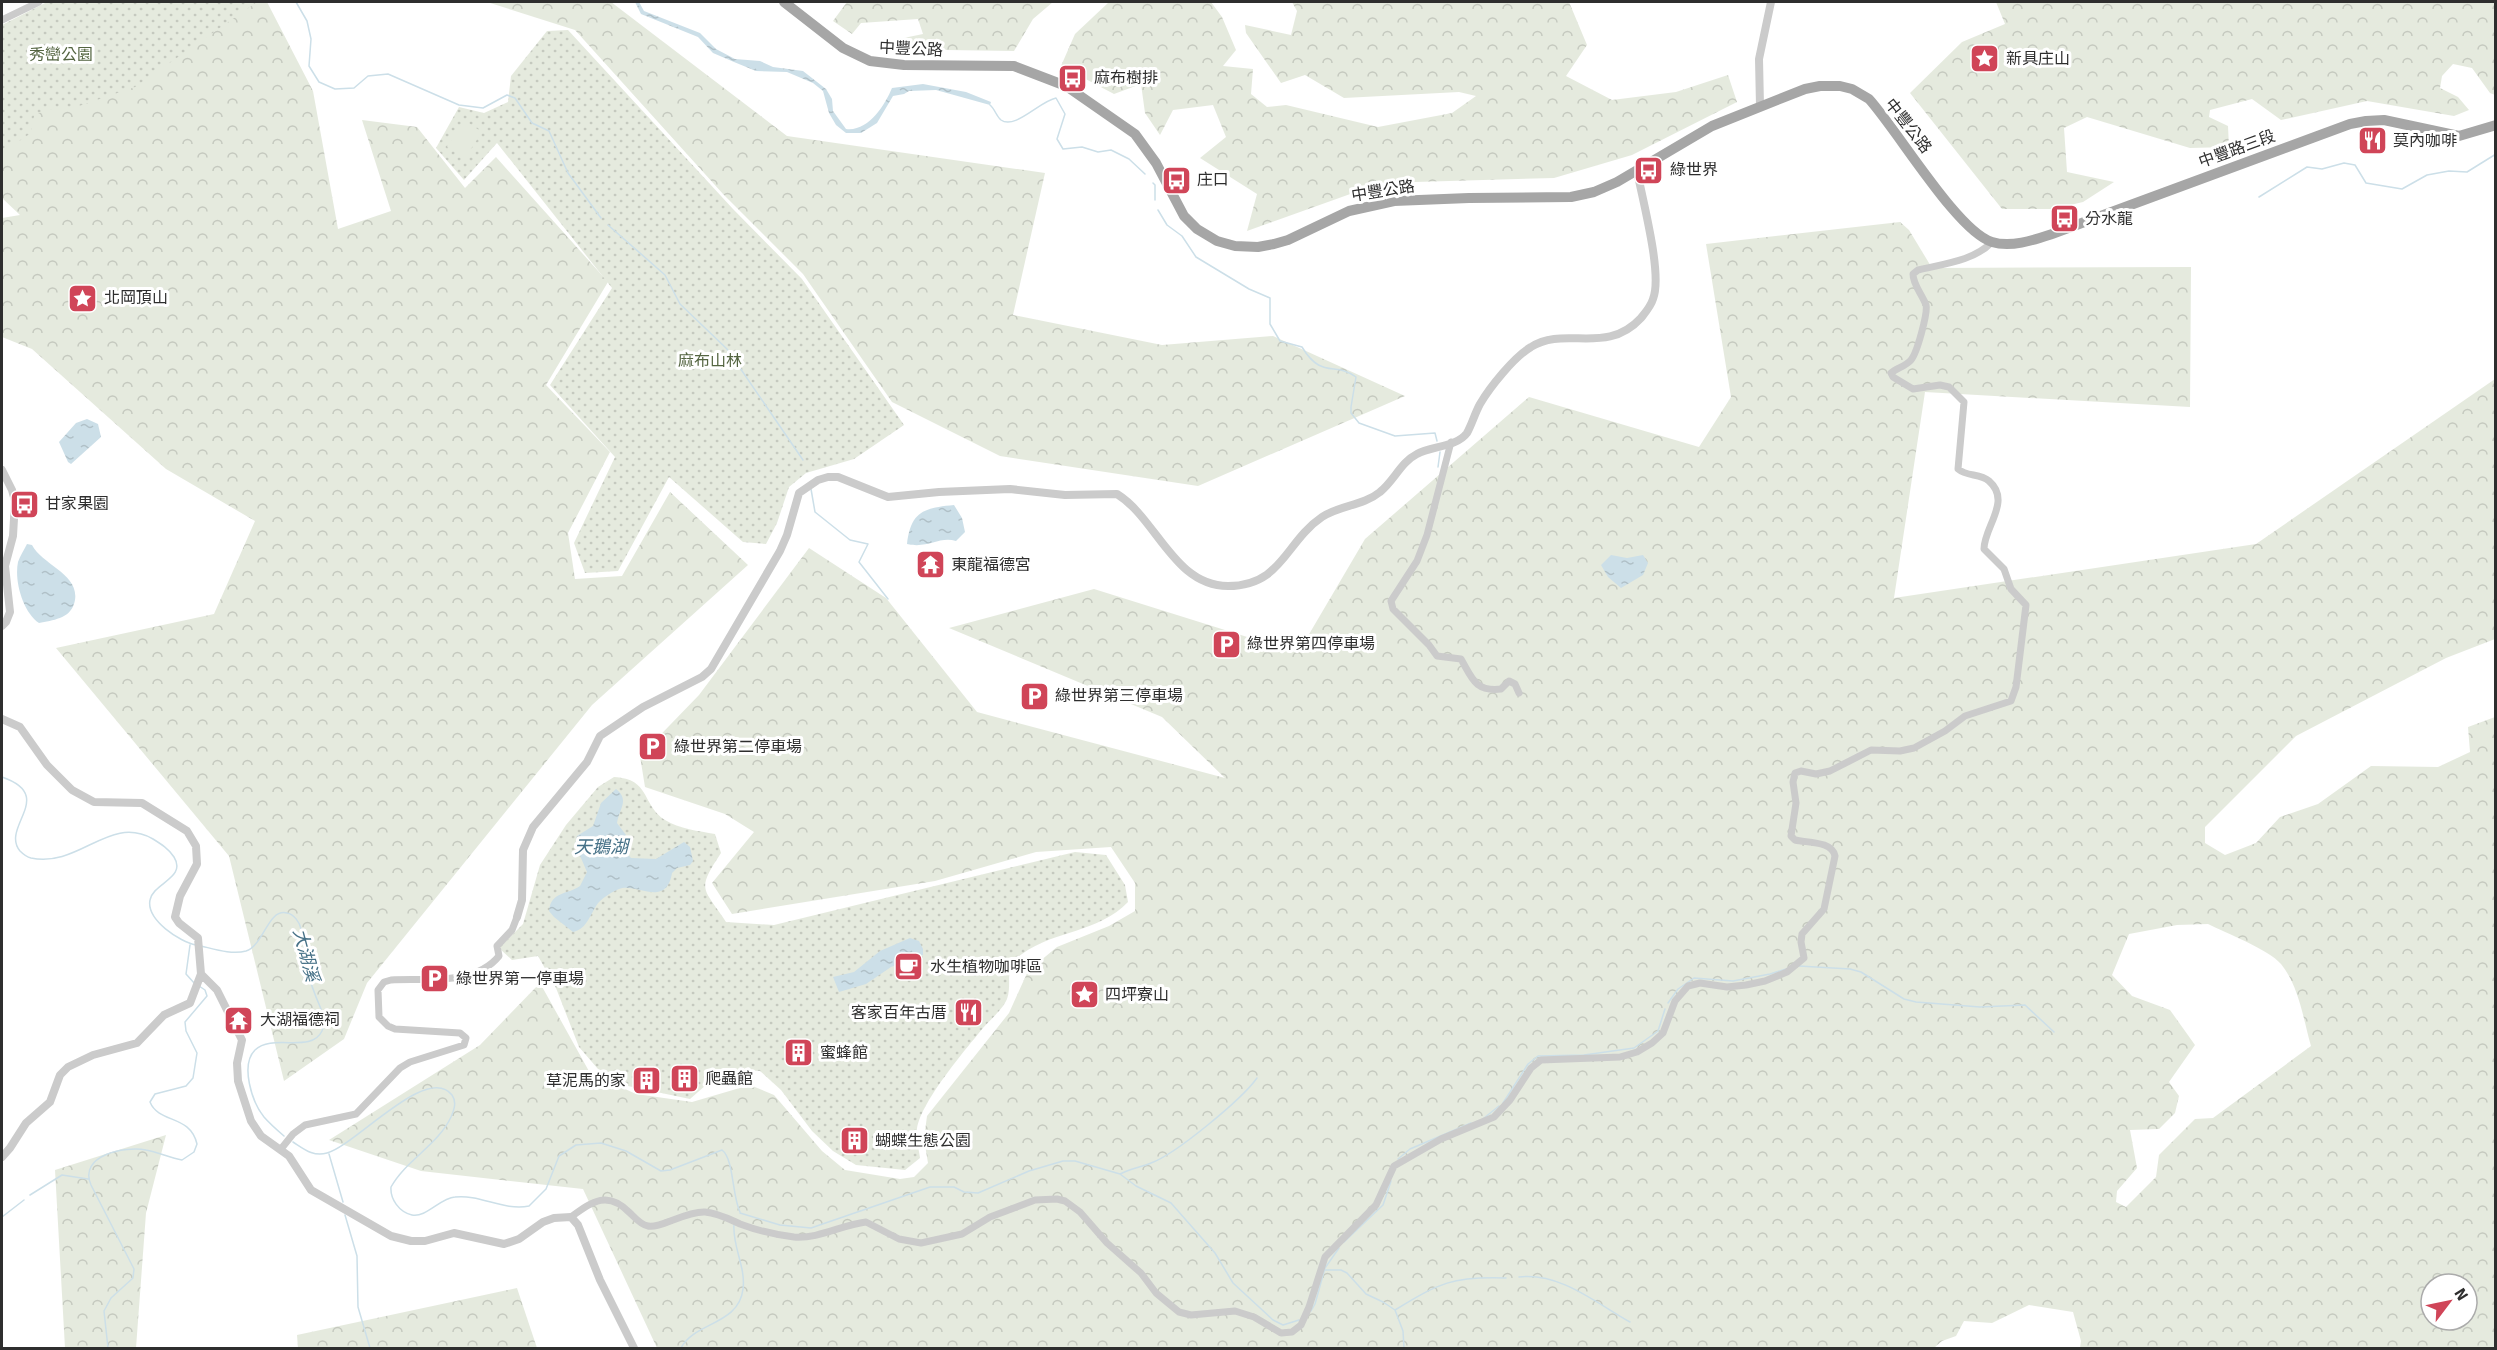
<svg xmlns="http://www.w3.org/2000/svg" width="2497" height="1350" font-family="Signika,'Noto Sans TC',sans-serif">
	<defs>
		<pattern id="forest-crowns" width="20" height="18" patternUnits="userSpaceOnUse" patternTransform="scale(1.5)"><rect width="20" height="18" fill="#e5eade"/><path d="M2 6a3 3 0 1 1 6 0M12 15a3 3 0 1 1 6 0" fill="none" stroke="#c5c9bf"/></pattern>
		<pattern id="park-dots" width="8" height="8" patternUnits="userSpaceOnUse" patternTransform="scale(1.5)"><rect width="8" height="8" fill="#e5eade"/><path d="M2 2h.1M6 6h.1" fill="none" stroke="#c5c9bf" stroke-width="1.8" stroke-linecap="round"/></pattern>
		<pattern id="water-ripples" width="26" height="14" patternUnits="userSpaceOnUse" patternTransform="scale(1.5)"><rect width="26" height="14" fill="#ccdfe8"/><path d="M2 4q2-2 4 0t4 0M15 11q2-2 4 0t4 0" fill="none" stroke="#b0c0c7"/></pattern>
	</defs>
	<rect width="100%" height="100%" fill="#fff"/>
	<path fill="url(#forest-crowns)" fill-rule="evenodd" d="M58,2H267L313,91L338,229L391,211L362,120L417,127L465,188L496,157L608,282L546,385L610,452L568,533L575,579L622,576L670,492L748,565L592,705L367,983L344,1039L284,1081L229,856L56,648L214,614L255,521L166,469L32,349L2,337V218L20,215L2,198V29Z
		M487,2H611L787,136L1045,173L1013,315L1162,345L1273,336L1405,396L1198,486L1000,456L892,402L803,274L723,194L575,30Z
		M847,2H1053L1033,19L1014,51L879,49L894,40L923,34L918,19L861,23L852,34L833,21Z
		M1109,2H1211L1222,17L1236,50L1223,66L1253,69L1251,94L1267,107L1286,105L1378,127L1452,113L1476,96L1459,92L1344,98L1305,75L1281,83L1246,33L1245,25L1291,35L1297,11L1292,2H1569L1587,45L1566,76L1612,100L1676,92L1728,75L1737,102L1632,155L1554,178L1381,183L1247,231L1257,194L1200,158L1226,137L1213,105L1173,110L1160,135L1145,113L1141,84L1114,94L1061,66L1075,34Z
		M1996,2H2495V95L2490,93L2472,68L2453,64L2442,76L2440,88L2458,97L2469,110L2454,116L2367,101L2281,120L2252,99L2210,110L2209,117L2228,126L2229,147L2190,148L2087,117L2064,128L2067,172L2114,182L2083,202L2053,209H2002L1910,93L1962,42L2005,24Z
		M1900,222L1909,230L1932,268L2191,267L2190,407L1925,392L1894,598L2256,544L2495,379V639L2446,658L2296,736L2205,827V843L2225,855L2256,843L2280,817L2318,804L2371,766L2438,767L2470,752L2468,727L2495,717V1348H2080L2081,1341L2073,1312L2029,1305L1992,1323L1964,1321L1956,1336L1942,1341L1934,1348H657L583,1189L421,1171L329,1140L480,1045L540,983L590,1073L636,1094L692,1102L750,1085L774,1095L822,1151L845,1170L900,1179L914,1177L928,1163L924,1139L927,1116L1009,1013L1028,971L1057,947L1109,926L1135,911V883L1111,847L1036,852L935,881L732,914L712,883L754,832L725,814L645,787L640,756L699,695L809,548L886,598L977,712L1225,778L1162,717L949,628L1094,589L1298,653L1365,539L1529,397L1699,447L1731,397L1706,244ZM2208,924C2226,933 2268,949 2281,964C2299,986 2303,1018 2311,1046L2213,1118L2195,1119L2159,1155L2156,1177L2126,1207L2116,1202L2117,1191L2137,1168L2130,1130L2159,1129L2175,1113L2179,1096L2169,1082L2195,1045L2170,1010L2132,996L2112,975L2129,934L2177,925ZM2431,1284H2467V1320H2431Z
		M166,1135L146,1213L136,1348H65L55,1170Z
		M517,1288L537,1348H298L297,1335Z"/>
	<path fill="url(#park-dots)" d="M47,2H257L135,87L76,107L45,110L34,116L31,133L9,148L2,149V25Z
		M568,30L733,209L802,279L904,425L854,459L806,473L789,487L777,523L766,544L743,542L669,477L618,571L585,573L574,543L615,457L550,385L612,288L497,143L464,180L436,148L459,107L484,113L508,102L511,76L547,31Z
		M614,777C651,779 641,804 665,820C679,829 699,831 715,834L721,853C696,891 703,887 726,922L774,925L1075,852L1106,855L1125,885L1128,902C1098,933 1055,930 1022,954C1002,968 1013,982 1007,999C1003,1009 990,1020 983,1028C966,1049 918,1105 917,1131C916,1140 919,1150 920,1158L905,1170L856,1165L833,1151L812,1131L781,1090L760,1071L740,1070L714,1078L690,1099L623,1085L598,1069L579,1047L556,988L538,956L512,960L499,948L523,924L540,865L566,825L598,787Z"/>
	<path fill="#e5eade" d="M464,120L482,132L465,158L447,147Z"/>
	<path fill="url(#water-ripples)" d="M635,2H639L644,11L700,33L716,49L735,59L760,61L773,67L803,71L826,89L832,99L833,111L846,129C868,132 885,105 892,88L923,84L966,92L991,102L990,105L936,90L909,91L904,94L893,96L877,123L861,133H846L836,125L829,113L823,91L813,83L787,72L756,71L734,62L713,53L698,37L641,14Z
		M87,419L98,424L101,437L71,464L68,462L59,442L76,423Z
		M954,505L962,518L965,532L956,541C939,536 928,549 907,544C911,511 924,508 954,505Z
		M27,544L32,545C43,566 83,575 74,604C69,619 53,620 39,623C23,612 14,581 18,562C20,556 24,550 27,544Z
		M1611,555L1627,558L1643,555L1648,563L1643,575L1621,588L1608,577L1601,565Z
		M616,789C630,800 619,809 617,823L626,835L624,850L631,858L656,859L684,842L690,847L693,861L690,865L677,868L672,873C666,909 636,882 619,889C612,892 604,897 599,902C590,913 588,929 573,932L554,917L549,911C551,891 567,895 580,886L587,872L575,844L577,836L593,826L601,803Z
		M910,938L919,941L923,949V955L891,967L866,984L839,992L833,977L854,972L880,951Z"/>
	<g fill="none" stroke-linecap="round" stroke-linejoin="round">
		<path stroke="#ccdfe8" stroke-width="1.5" d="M296,2L307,21L311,39L309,66L319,82L335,89L354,88L368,76L388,74L459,105L483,108L507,95L515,98L532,123L549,131L568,173L601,218
			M990,105C995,109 996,116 1001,120C1015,130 1040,101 1056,98L1065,114L1057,139L1063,149L1082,147L1098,152L1111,150L1129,159L1145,174
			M1153,183L1155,185V200
			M2259,197L2307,167L2322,169L2344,163L2355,165L2366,183L2402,189L2427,175L2449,171L2467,172L2496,154
			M1158,210L1167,225L1182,236L1196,257L1249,289L1270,298V324L1280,341L1302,347C1322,380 1335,361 1356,377L1351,407V413L1359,423L1395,436L1435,433L1437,441
			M608,225L665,275L680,304L727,349L803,460
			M1438,467L1440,452
			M811,489L815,512L850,540L868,544L859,562L888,599
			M2,777C57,796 0,827 20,851C23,854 27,857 31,858C80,868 109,814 153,839C161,844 169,849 174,857C187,878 153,883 150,900C146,920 180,942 196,945
			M190,945L186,974L195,984
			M201,946C214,949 232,955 246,951C264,945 268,908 287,913C294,914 300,923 301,929C304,941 304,954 306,966C309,980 315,995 321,1009C323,1016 326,1024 322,1031C311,1054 273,1033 255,1050C240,1065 252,1102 264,1117C270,1124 277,1130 284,1136
			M1799,966L1850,969L1861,972L1904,999L1916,1002L1980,1007L2025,1005L2054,1032
			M1668,1003L1678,989L1694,978L1733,981L1770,974L1786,969
			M1503,1103L1528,1064L1538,1056L1584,1055L1634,1048L1658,1031L1665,1009
			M1484,1118L1499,1106
			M293,1142C304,1149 313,1157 327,1153C355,1146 427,1063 452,1095C457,1102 454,1110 451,1117C438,1145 406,1160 391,1187C390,1199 399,1212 412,1215C426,1218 440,1198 455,1197C480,1194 503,1211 529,1206L546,1189L559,1156L576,1145L601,1143L626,1151L661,1171L670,1170L722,1150C734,1159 732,1196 740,1212
			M329,1154L343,1202
			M1398,1159L1410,1149L1471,1123
			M1120,1174C1130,1169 1141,1167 1151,1163C1176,1154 1242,1099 1257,1078
			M30,1195L62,1175L88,1179
			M740,1213L780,1225L811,1228L930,1187H954L964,1192L978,1193L1029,1171L1063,1161H1075L1120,1174L1136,1186L1171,1203L1215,1253L1233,1283L1273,1320L1283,1325L1299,1320
			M345,1215L357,1256L358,1307L370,1348
			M2,1217L24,1200
			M1344,1242L1383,1205L1391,1181
			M1325,1270H1341L1347,1273L1366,1294L1383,1302L1395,1310L1403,1331L1404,1348
			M1519,1277C1560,1272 1596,1303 1630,1322
			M1395,1310C1439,1283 1453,1276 1506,1278
			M1311,1311L1315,1304L1325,1268L1339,1248
			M108,1348L104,1311L111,1298L133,1278L134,1269L91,1185C78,1155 125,1146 146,1150C158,1152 170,1158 182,1160L194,1152L197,1144C190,1114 159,1124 150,1102L155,1094L186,1086L193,1078L197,1053L186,1031L185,1022L207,996L205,990L199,986
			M681,1348C694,1322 739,1325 743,1289C746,1267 732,1246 734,1224"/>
		<path stroke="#cbcbcb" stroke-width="7" d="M2,20L39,2
			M1451,442L1427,535L1417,561L1391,601L1393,609L1429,645L1437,656L1461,659C1472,678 1475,692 1501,689L1509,681L1515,684L1519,693
			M281,1149L293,1134L305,1125L356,1114L400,1068L410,1062L464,1045L466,1038L460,1033L395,1029L388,1026L379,1017L378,990L384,982L391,980C425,978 475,986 499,956L497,946L512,930L517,917
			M571,1217C593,1201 608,1190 630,1213C635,1218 641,1225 648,1226C659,1229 686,1211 705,1212C718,1213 729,1219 740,1224C756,1230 777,1235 794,1237C819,1239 841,1225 866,1222L899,1239L921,1243L962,1234L990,1217L1035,1200L1057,1199L1065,1201L1080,1212L1107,1243L1141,1273L1156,1293L1179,1312L1191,1315L1235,1311L1254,1317L1281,1333L1292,1332L1301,1325L1309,1307L1325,1257L1376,1205L1394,1166L1441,1139L1494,1117L1510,1100L1531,1068L1541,1060L1620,1057L1637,1052L1652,1043L1663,1033L1675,1001L1688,986L1700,983L1727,987L1746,985L1765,981L1787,972L1804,958L1801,942L1802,934L1824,909L1835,856C1832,841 1808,843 1795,840L1791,836L1796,803L1793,782L1795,773L1801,771L1816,774L1830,771L1871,750L1900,751L1914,748L1945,731L1965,716L2011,701L2016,687L2026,605L2011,589L2004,569L1984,549C1984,527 2012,501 1989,481C1980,473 1967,477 1958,469L1964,402L1949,387L1940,385L1913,389L1893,377L1891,373C1897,368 1906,366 1911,360C1917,353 1928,313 1926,305C1922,294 1913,285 1913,274L1918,270C1943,264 1974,261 1992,242"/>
		<path stroke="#cbcbcb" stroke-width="8" d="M1760,106L1759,59L1771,2
			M2,470L12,490L15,501L13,536L5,566L10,612L6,622L2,626
			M2,719L20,727L47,765L72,790L94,802L142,803L187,831L196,846L197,864L180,896L175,917L179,923L198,938L201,974L217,990L242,1040L237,1063L238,1081L251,1121L261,1136L289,1156L311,1190L391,1236L411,1241H425L454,1233L504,1244L519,1239L543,1222L554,1218L571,1217L578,1225L600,1280L634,1348
			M517,917L522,900L523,850L533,827L587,762L600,736L643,707L702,677L711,669L780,551L787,535L799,493L818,480L828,477H838L888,497L939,492L1010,489L1065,495L1117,494C1157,519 1174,586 1228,586C1282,586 1285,542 1322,517C1340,505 1363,506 1380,492C1394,481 1401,462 1417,454C1431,446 1457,447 1467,433C1472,424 1475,413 1480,404C1490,387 1514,357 1531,347C1565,325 1606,356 1641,318C1645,313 1651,306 1653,299C1663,274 1642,199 1637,170
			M2,1157L10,1148L26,1123L50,1102L60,1075L68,1067L93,1055L137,1043L164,1015L190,1003L201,974"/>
		<path stroke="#a6a6a6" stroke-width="10" d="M784,2L843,48L870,61L904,65L1014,66L1066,86L1135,134L1156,163L1184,216L1197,229L1217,241L1235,246L1258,247L1274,244L1288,240L1349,211L1394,201L1469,198L1571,197L1594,192L1617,182L1712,126L1805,89L1820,86H1840L1852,89L1869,99C1898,131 1957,231 1992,242C2011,248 2034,240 2052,234L2350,124L2366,121L2384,120L2459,136L2496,125"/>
	</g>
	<defs>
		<symbol id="sight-square" viewBox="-11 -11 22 22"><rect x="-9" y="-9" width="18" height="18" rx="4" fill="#d04558" stroke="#fff"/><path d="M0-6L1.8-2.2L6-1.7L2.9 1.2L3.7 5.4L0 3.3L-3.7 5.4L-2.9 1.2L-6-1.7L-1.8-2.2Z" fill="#fff"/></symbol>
		<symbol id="bus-square" viewBox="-11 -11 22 22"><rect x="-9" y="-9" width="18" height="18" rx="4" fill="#d04558" stroke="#fff"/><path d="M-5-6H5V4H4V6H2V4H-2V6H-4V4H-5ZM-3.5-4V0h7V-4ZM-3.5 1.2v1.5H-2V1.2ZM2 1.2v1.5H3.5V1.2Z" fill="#fff"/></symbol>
		<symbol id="restaurant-square" viewBox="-11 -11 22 22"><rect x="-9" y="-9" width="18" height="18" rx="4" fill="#d04558" stroke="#fff"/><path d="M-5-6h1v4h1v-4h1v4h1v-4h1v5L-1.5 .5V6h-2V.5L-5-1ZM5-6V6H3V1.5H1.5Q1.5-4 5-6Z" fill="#fff"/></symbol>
		<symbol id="temple-square" viewBox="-11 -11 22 22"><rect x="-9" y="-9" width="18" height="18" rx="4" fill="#d04558" stroke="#fff"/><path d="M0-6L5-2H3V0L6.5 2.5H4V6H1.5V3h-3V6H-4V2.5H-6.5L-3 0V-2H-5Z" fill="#fff"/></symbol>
		<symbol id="parking-square" viewBox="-11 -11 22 22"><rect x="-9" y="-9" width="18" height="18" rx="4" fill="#d04558" stroke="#fff"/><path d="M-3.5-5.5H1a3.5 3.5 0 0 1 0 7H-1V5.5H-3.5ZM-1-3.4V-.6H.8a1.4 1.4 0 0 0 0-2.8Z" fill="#fff"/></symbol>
		<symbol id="cafe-square" viewBox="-11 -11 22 22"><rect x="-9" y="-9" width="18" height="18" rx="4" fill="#d04558" stroke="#fff"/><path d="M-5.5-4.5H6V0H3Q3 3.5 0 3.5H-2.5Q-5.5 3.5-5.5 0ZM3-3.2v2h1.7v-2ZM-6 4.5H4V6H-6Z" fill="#fff"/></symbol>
		<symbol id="building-square" viewBox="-11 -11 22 22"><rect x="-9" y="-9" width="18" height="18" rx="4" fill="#d04558" stroke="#fff"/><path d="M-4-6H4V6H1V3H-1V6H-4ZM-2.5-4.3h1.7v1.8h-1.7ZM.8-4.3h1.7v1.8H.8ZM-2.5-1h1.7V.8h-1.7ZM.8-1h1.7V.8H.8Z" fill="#fff"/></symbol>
	</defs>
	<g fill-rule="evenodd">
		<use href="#sight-square" x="1968" y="42" width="33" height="33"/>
		<use href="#bus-square" x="1056" y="62" width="33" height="33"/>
		<use href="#restaurant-square" x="2356" y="124" width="33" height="33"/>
		<use href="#bus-square" x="1632" y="154" width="33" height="33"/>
		<use href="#bus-square" x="1160" y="164" width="33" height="33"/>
		<use href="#bus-square" x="2048" y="202" width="33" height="33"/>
		<use href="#sight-square" x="66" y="282" width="33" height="33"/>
		<use href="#bus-square" x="8" y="488" width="33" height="33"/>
		<use href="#temple-square" x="914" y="548" width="33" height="33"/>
		<use href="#parking-square" x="1210" y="628" width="33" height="33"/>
		<use href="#parking-square" x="1018" y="680" width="33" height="33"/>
		<use href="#parking-square" x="636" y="730" width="33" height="33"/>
		<use href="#cafe-square" x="892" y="950" width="33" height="33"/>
		<use href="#parking-square" x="418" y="962" width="33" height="33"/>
		<use href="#sight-square" x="1068" y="978" width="33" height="33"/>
		<use href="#restaurant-square" x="952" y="996" width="33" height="33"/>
		<use href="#temple-square" x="222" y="1004" width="33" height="33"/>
		<use href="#building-square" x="782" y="1036" width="33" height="33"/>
		<use href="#building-square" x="668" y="1062" width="33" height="33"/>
		<use href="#building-square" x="630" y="1064" width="33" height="33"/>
		<use href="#building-square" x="838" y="1124" width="33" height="33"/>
	</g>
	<g text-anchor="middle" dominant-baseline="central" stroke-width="6" stroke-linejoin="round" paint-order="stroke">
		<g font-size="16" fill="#2e2e2e" stroke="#fff">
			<text transform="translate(911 49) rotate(3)">中豐公路</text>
			<text transform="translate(1908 126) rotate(52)">中豐公路</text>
			<text transform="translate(2237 149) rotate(-20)">中豐路三段</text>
			<text transform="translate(1383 191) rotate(-9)">中豐公路</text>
		</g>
		<g font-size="16" fill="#546541" stroke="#fff">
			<text x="61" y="55">秀巒公園</text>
			<text x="710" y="361">麻布山林</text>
		</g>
		<g font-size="16" fill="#2e2e2e" stroke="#fff" text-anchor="start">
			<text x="2006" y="59">新具庄山</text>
			<text x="1094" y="78">麻布樹排</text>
			<text x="2393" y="141">莫內咖啡</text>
			<text x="1670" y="170">綠世界</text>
			<text x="1197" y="180">庄口</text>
			<text x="2085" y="219">分水龍</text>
			<text x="104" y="298">北岡頂山</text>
			<text x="45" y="504">甘家果園</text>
			<text x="951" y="565">東龍福德宮</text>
			<text x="1247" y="644">綠世界第四停車場</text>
			<text x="1055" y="696">綠世界第三停車場</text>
			<text x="674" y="747">綠世界第二停車場</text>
			<text x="930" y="967">水生植物咖啡區</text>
			<text x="456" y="979">綠世界第一停車場</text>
			<text x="1105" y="995">四坪寮山</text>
			<text x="947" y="1013" text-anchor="end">客家百年古厝</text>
			<text x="260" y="1020">大湖福德祠</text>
			<text x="820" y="1053">蜜蜂館</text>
			<text x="705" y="1079">爬蟲館</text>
			<text x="626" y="1081" text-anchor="end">草泥馬的家</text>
			<text x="875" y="1141">蝴蝶生態公園</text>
		</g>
		<g font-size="18" font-style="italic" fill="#467187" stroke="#fff">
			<text x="601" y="847">天鵝湖</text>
			<text transform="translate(306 955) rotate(75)">大湖溪</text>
		</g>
	</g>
	<rect width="2497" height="1350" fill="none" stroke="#2e2e2e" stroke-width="6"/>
	<g transform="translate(2449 1302) rotate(58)"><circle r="28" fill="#ffffff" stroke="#ababab" stroke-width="1.5"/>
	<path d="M0-4.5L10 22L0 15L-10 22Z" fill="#d04558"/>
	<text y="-9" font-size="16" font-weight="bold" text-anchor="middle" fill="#2e2e2e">N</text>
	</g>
</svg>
